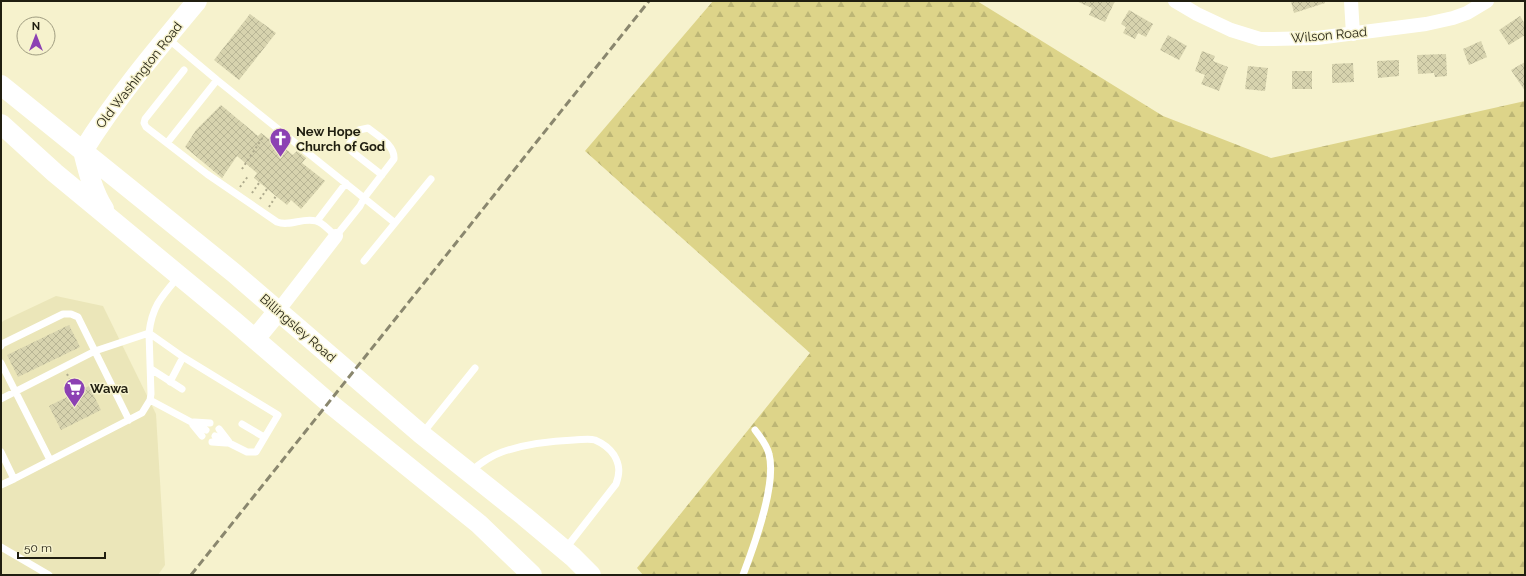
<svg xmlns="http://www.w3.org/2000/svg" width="1526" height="576" font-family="Raleway,sans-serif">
	<defs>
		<pattern id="forest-firs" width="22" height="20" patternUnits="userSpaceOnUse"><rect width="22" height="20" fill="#ddd489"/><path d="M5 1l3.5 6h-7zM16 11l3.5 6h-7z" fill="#bdb675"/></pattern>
		<pattern id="building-cross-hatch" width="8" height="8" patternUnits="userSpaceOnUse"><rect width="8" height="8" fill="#d7d3ae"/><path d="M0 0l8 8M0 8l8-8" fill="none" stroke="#b8b595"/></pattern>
	</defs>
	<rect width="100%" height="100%" fill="#f6f2cd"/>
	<path fill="#ebe6b9" d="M56,296L103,306L156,414L165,565L158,575H1V324L3,321Z"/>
	<path fill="url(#forest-firs)" d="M713,1H977L1163,116L1271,158L1525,101V575H643L637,568L810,353L585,151Z"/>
	<path fill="url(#building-cross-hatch)" d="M1076,1H1115L1105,22L1089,15L1092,8Z
		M1291,1H1325V3L1294,13Z
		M1129,10L1153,24L1146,37L1138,33L1135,39L1123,33L1126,27L1121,24Z
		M250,14L276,33L239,80L214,60Z
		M1520,16L1525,24V35L1509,45L1499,30Z
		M1168,35L1187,46L1179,60L1160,50Z
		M1481,41L1487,57L1469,65L1463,49Z
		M1202,51L1215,56L1213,61L1228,67L1219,91L1201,84L1205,75L1195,71Z
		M1446,54L1447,76L1435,77L1434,73L1418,74L1417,55Z
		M1399,60V76L1378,78L1377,61Z
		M1525,62V91L1511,70Z
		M1353,63L1354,82L1332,83V64Z
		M1248,66L1268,68L1265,91L1245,89Z
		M1292,71H1312V89H1292Z
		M221,105L258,136L261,133L269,139L271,137L293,155L297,151L306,158L302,163L325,181L301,209L291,200L287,205L254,178L257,173L237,156L222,178L185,147L196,130Z
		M69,325L80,347L18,377L7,355Z
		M89,386L101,410L61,430L49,406Z"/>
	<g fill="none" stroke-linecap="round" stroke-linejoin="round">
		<path stroke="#aeaa8d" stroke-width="2" stroke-dasharray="2 3" stroke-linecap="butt" d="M242,169L263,137
			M240,187L249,175
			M252,193L259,183
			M260,199L267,189
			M269,207L276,196
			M67,374L73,385"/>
		<path stroke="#fff" stroke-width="7" d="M167,38L217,80L364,198L360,206L336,236C330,232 323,222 316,221C303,217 290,227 277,222L207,174L146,127L144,123L145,119L184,70
			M167,143L217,80
			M382,175L350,150C347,142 354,137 359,130L368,128C378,136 395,145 394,159L364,198L395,223
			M317,221L346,183
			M364,261L431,179
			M149,333L183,357L278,415L256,452H247L215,436
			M1,346L2,344L63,314H71L78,317L129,420
			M1,363L50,460
			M151,369L182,389
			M170,382L183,357
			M1,399L95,351L149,333C152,306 162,296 179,276
			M150,400L206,430
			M194,422L210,423
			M242,424L264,437
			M193,425L202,436
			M219,429L229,442
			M422,434L475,368
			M212,442L226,443
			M1,452L14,479L1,485
			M471,471C481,463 490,456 502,452C525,444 550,441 574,440C581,440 588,438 595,440C602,443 610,449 614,455C620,465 620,473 616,484L566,548
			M14,479L142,413L150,400L151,394L149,333
			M1,547L49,575
			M743,575C754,546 777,484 769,454C767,445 761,438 755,430"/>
		<path stroke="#fff" stroke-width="14" d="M1175,1L1197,14L1231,30L1260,39H1273L1317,38L1426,24L1453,18L1467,13L1487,1
			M1351,1L1353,34
			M278,311L336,236"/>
		<path stroke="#fff" stroke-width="20" d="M1,85L234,273L421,434L524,516L573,557L591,575
			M1,124L55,173L234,321L328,402L479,524L532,575
			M83,151C116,98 157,49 197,1
			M83,151C88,171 93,192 104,209
			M255,339L278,311"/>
		<path stroke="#8a876e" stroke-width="3" stroke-dasharray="8 4" stroke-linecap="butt" d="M191,575L649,1"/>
	</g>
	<defs>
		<symbol id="church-pin" viewBox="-11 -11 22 30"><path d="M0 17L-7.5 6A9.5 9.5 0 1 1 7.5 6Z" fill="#8c41b3" stroke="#f6f2cd"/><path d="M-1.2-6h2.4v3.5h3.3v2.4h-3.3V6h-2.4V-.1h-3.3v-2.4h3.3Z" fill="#fff"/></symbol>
		<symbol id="supermarket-pin" viewBox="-11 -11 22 30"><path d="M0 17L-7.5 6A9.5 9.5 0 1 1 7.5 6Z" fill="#8c41b3" stroke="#f6f2cd"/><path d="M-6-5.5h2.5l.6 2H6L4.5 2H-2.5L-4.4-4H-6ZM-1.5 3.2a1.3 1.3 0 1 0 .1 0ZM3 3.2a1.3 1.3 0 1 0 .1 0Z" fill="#fff"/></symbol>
	</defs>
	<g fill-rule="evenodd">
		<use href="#church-pin" x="268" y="126" width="25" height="34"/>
		<use href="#supermarket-pin" x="62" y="376" width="25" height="34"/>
	</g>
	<g text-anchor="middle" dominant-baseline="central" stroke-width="3" stroke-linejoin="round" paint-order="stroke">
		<g font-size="13" fill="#201e10" stroke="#f6f2cd">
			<text transform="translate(1329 35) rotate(-5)">Wilson Road</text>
			<text transform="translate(139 75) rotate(-52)">Old Washington Road</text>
			<text transform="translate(298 328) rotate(41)">Billingsley Road</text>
		</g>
		<g font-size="13" font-weight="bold" fill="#201e10" stroke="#f6f2cd" text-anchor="start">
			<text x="296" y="131">New Hope<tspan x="296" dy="15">Church of God</tspan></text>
			<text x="90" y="388">Wawa</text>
		</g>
	</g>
	<rect width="1526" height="576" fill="none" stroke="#201e10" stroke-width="4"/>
	<g transform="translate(36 36)"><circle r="19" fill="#f6f2cd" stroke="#a09d81"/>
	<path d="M0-3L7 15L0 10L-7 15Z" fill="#8c41b3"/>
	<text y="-6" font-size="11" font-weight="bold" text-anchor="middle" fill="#201e10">N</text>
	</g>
	<path d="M18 552v6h87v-6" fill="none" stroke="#201e10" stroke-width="2"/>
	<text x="24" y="552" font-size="12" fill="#201e10" stroke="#f6f2cd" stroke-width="3" paint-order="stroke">50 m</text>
</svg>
